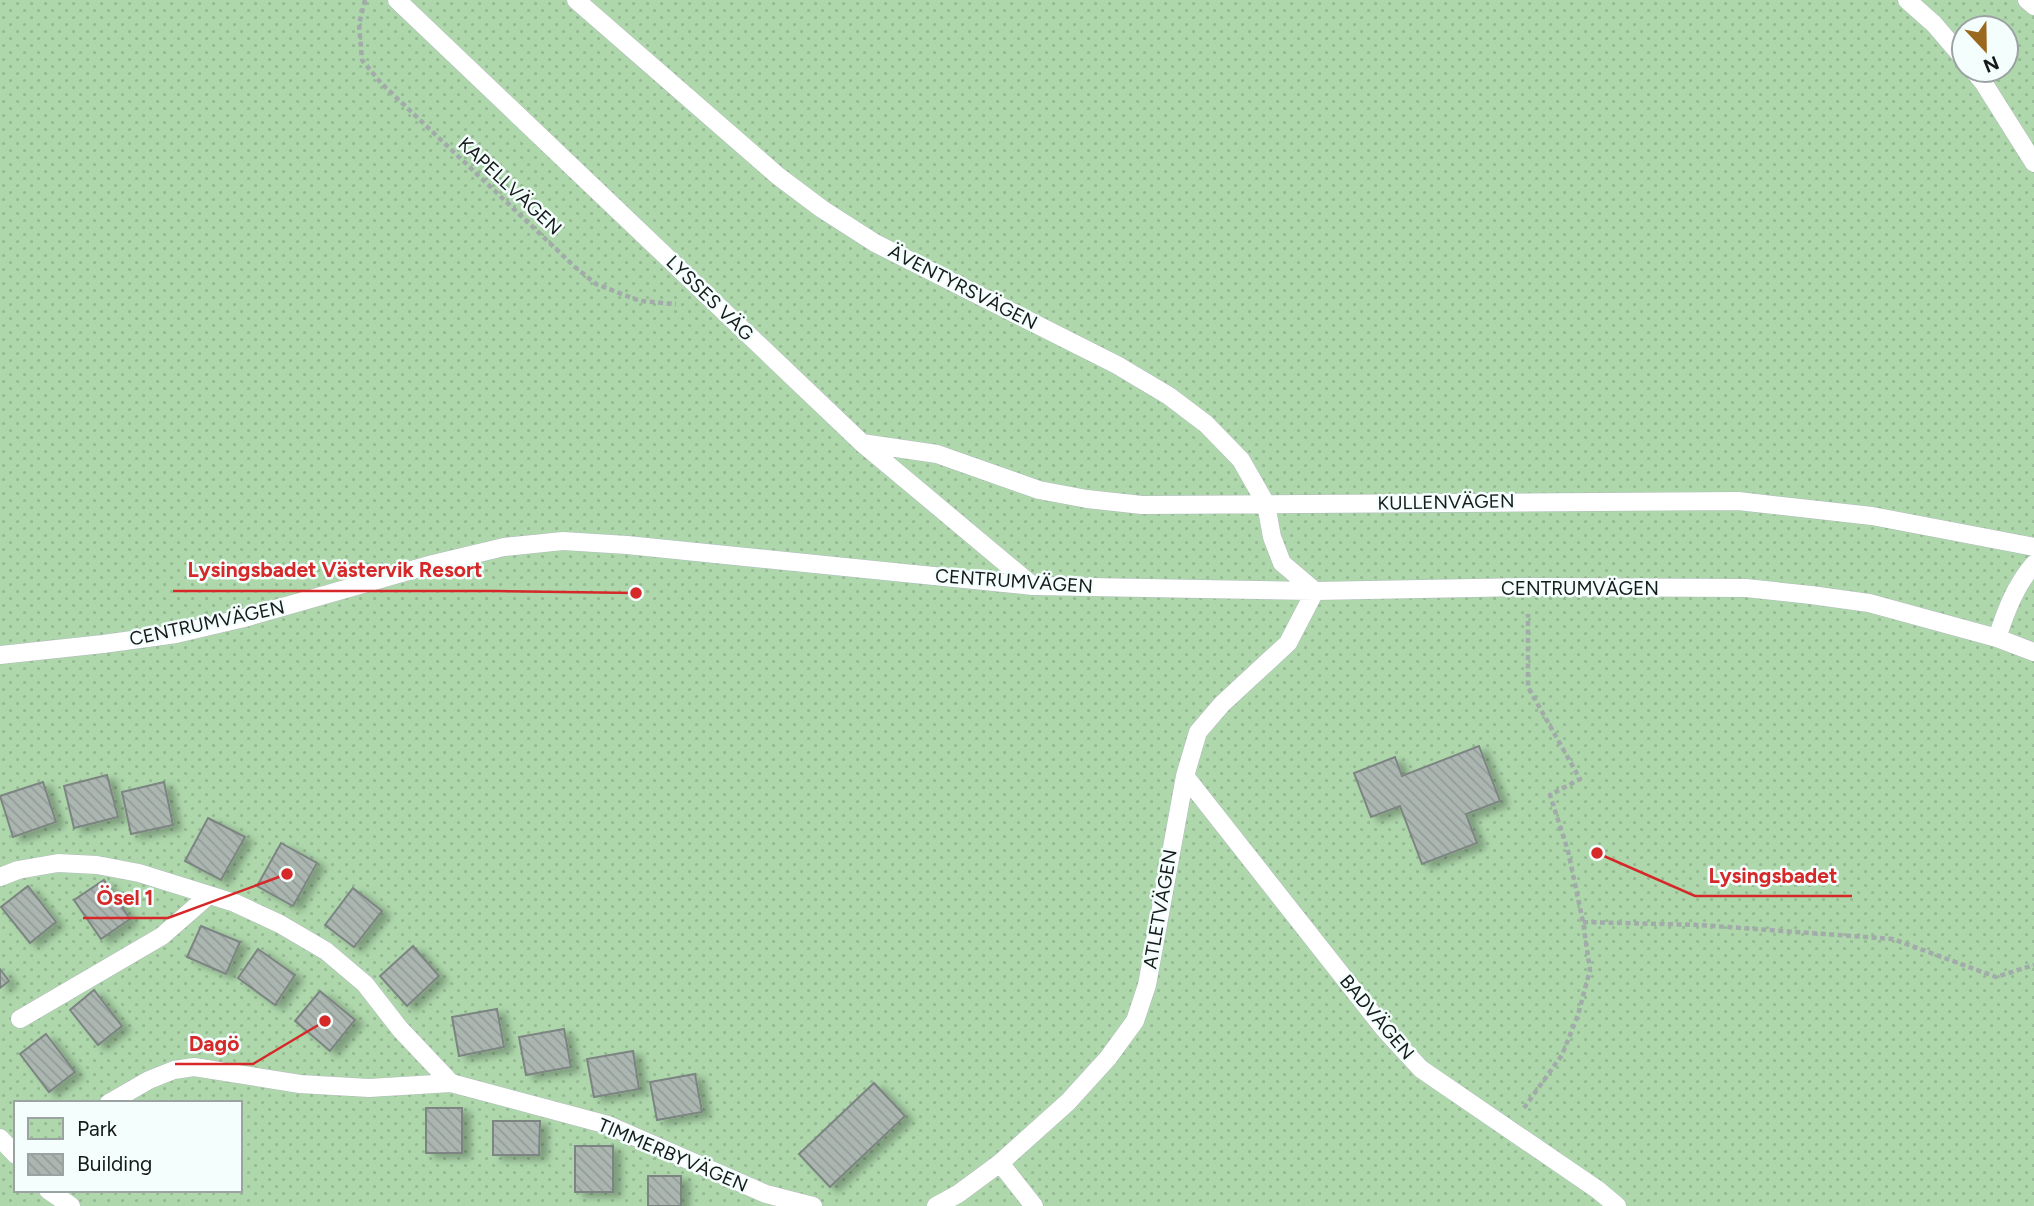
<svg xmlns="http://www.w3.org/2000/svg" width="2034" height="1206" font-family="Figtree,sans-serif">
	<defs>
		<pattern id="park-dots" width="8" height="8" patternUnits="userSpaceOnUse" patternTransform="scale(1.75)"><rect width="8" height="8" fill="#aed8ac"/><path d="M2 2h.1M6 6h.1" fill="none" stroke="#95b993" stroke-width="1.8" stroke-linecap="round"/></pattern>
		<pattern id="building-back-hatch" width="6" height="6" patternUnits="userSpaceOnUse" patternTransform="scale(1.75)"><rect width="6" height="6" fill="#acb6b1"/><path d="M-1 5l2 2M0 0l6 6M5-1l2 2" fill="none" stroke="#939c98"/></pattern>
		<filter id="shadow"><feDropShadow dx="8" dy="4.5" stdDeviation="3.5" flood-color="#0004"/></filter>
	</defs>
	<rect width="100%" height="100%" fill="#e6f1f0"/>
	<path fill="url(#park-dots)" fill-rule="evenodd" d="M0,0H2034V1206H0ZM1964,28H2006V70H1964ZM16,1103H240V1190H16Z"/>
	<path fill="url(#building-back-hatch)" stroke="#7c8581" stroke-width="2" filter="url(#shadow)" d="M1479,746L1500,801L1466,814L1477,843L1422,864L1400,806L1371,817L1354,773L1395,757L1402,776Z
		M107,775L118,817L74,828L64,786Z
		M43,782L56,822L13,837L0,796Z
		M164,782L173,825L131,834L122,792Z
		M208,818L245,837L221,880L185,861Z
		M281,843L317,863L293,906L257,886Z
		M104,880L130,919L101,939L74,900Z
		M28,886L56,922L30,943L1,907Z
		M353,888L382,911L354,947L325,925Z
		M201,926L240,942L226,974L187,957Z
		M413,946L439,976L407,1006L380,976Z
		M258,949L295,975L275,1005L238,978Z
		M0,969L9,981L0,988Z
		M94,990L122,1026L98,1045L70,1010Z
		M320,991L355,1020L330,1051L295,1021Z
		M497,1009L504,1047L459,1056L452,1017Z
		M564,1029L571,1067L526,1075L519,1037Z
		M46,1034L75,1072L49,1092L20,1054Z
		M633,1051L639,1089L594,1097L587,1059Z
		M695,1074L702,1112L657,1120L650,1082Z
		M874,1083L905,1116L830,1187L799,1154Z
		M426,1108H462V1153H426Z
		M493,1121H540L539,1155H493Z
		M575,1146H613V1192H575Z
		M648,1176H681V1206H648Z"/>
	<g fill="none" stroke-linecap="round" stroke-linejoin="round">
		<defs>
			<path id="lane" d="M397,0L862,443L1033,586
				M576,0L778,176L822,209L875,243L1117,365L1169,396L1206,424L1241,460L1266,504L1272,537L1282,563L1315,591L1288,643L1222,704L1198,732L1185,776L1147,985L1135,1021L1108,1058L1068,1102L1000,1163L1034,1206
				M1907,0L1934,24L1964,59
				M2027,0L2034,6
				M1973,70L1983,82L2034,163
				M862,443L937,454L1039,490L1087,499L1142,505L1738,501L1872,516L2034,547
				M1997,638C2006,611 2015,586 2034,564
				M0,655L103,644L176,634L244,618L433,564L504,547L563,541L627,545L1033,586L1315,591L1529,587L1746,588L1811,595L1869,603L1997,638L2034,652
				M1185,776L1385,1030L1421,1069L1598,1190L1617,1206
				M0,877L18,870L58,863L97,865L139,873L235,903L280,924L326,951L365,984L400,1029L451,1083L608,1125L766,1194L813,1206
				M20,1019L162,936L209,895
				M109,1103L149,1080L174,1070L194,1067L300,1084L369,1088L451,1083
				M0,1138L16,1155
				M48,1190L71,1206
				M936,1206L958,1194L1000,1163"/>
		</defs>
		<use href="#lane" stroke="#b2bcbc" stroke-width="19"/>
		<path stroke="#a2aaaa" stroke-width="4.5" stroke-dasharray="5 3.5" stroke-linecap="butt" d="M365,0L359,24L362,60L381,83L575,267L596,284L640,301L676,304
			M1583,922L1700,925L1893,939L1996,977L2034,965
			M1524,1108L1562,1055L1578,1015L1590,970L1583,922L1568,851L1550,795L1580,779L1528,687V614"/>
		<use href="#lane" stroke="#fff" stroke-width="18"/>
	</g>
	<g text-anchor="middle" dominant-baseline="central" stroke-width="5" stroke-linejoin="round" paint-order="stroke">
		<g font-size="19" fill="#161a1a" stroke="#f3fefd">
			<text transform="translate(510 186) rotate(43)">KAPELLVÄGEN</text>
			<text transform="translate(963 287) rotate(27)">ÄVENTYRSVÄGEN</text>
			<text transform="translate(710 298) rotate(44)">LYSSES VÄG</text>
			<text transform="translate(1446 502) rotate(-1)">KULLENVÄGEN</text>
			<text transform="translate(1014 581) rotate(4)">CENTRUMVÄGEN</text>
			<text x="1580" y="588">CENTRUMVÄGEN</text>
			<text transform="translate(207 623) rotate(-12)">CENTRUMVÄGEN</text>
			<text transform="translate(1160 909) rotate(-80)">ATLETVÄGEN</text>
			<text transform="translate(1377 1017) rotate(50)">BADVÄGEN</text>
			<text transform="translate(673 1155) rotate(23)">TIMMERBYVÄGEN</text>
		</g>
	</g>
	<path fill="none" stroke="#d62828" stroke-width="2.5" d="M636 593L496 591H173M1597 853L1695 896H1852M287 874L168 918H83M325 1021L253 1064H175"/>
	<g fill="#d62828" stroke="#f3fefd" stroke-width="2.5">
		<circle cx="636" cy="593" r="7"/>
		<circle cx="1597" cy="853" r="7"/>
		<circle cx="287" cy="874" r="7"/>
		<circle cx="325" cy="1021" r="7"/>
	</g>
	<g font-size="21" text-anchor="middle" font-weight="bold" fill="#d62828" stroke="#f3fefd" stroke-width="5" stroke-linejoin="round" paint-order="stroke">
		<text x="335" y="577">Lysingsbadet Västervik Resort</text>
		<text x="1773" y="883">Lysingsbadet</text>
		<text x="125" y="905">Ösel 1</text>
		<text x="214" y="1051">Dagö</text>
	</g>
	<rect x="14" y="1101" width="228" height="91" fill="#f3fefd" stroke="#9ba3a2" stroke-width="2"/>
	<rect x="28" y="1118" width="35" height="21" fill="url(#park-dots)" stroke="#9ba3a2" stroke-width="2"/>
	<text x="77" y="1136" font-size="21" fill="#161a1a">Park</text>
	<rect x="28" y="1154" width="35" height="21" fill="url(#building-back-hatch)" stroke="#9ba3a2" stroke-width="2"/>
	<text x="77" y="1171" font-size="21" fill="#161a1a">Building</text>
	<g transform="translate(1985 49) rotate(158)"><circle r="33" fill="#f3fefd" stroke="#9ba3a2" stroke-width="2"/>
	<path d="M0-5L12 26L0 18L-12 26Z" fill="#9b691e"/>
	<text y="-10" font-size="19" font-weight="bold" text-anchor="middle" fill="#161a1a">N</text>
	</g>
</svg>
